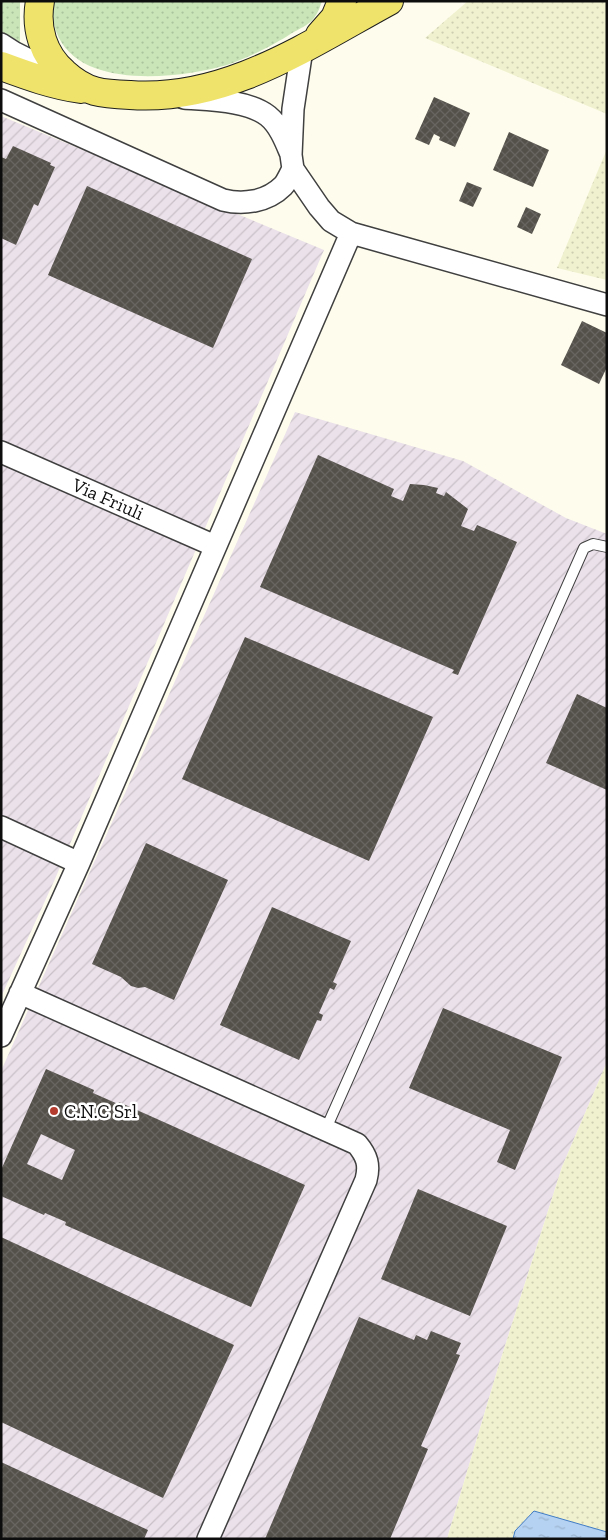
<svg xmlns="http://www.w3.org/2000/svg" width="608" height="1540" font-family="'Zilla Slab',serif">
	<defs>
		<pattern id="industrial-furrows" width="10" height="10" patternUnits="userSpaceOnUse" patternTransform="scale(1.25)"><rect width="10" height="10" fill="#ebe1ea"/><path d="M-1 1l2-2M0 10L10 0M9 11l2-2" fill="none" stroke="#c8c0c8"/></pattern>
		<pattern id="farmland-dots" width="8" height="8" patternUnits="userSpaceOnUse" patternTransform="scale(1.25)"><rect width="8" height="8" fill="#f0f2cf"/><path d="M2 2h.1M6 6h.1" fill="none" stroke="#cdceb1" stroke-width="1.8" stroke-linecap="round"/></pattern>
		<pattern id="grass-dots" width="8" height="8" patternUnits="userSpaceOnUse" patternTransform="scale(1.25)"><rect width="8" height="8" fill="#cae6b9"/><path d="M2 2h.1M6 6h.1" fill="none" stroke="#acc49e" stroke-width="1.8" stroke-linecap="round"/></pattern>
		<pattern id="water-ripples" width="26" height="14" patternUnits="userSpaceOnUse" patternTransform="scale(1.25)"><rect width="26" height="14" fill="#b5d2f2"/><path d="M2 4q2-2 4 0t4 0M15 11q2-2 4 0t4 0" fill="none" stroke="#9ab3ce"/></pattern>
		<pattern id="building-cross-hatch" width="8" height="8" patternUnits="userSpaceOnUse" patternTransform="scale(1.25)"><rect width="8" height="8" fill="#54504a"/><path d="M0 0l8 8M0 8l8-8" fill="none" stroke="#686460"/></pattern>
	</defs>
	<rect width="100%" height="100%" fill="#fefded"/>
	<path fill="url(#industrial-furrows)" d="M1,116L324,250L55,879L1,997Z
		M295,412L463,461L566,518L607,534V1062L562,1167L498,1368L447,1539H1V1071Z"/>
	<path fill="url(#farmland-dots)" d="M468,1H607V114L425,38Z
		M607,149V280L557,268Z
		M607,1062V1539H447L498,1368L562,1167Z"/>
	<path fill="url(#grass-dots)" d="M1,1H20V42L1,31Z
		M54,1H322C320,7 318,13 314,18C309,25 299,29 292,33C274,45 248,58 227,65C182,78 85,90 59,38C54,28 50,13 54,1Z"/>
	<path fill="url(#water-ripples)" stroke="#417cc4" d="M534,1511L607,1532V1539H513L515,1531Z"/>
	<path fill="url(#building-cross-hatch)" fill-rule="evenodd" d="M434,97L470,113L455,147L439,140L440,137L434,134L429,145L415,139Z
		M509,132L549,150L533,187L493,170Z
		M13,146L51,163L50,165L55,167L38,206L34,204L16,245L1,238V157L6,159Z
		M467,182L482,188L473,207L459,201Z
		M87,186L252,259L213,348L48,275Z
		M526,207L541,214L532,234L517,227Z
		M582,321L607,333V367L599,384L561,365Z
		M318,455L394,489L391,496L403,501L410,484L424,485L438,488L436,493L444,496L446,492L468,509L461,526L474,531L477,525L517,542L458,675L452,673L454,670L260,587Z
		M245,637L433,717L369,861L182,779Z
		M577,694L607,708V790L546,763Z
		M146,843L228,880L174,1000L145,987L138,988L131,986L121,977L92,964Z
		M272,907L351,941L333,982L337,984L334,990L330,988L319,1013L323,1015L321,1021L317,1020L299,1060L220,1025Z
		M443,1008L562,1057L515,1170L497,1162L510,1130L409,1088Z
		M46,1069L94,1090L93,1093L118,1104L119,1102L305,1185L251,1307L65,1225L66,1222L45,1213L44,1215L1,1196V1170ZM41,1134L75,1150L62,1180L27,1164Z
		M418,1189L507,1226L470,1316L381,1279Z
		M1,1237L234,1345L163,1498L1,1422Z
		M359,1317L414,1340L416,1335L427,1340L431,1331L461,1343L456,1354L460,1355L421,1446L428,1449L390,1539H265Z
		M1,1462L148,1530L144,1539H1Z"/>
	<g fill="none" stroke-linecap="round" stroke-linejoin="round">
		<defs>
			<path id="lane" d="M325,1131L584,548L593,544L607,547"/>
			<path id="street" d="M1,44L15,53L63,77
				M302,49L293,109L291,155L293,169L319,207L331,221L351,233L607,305
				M184,98C209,100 248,100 268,116C279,125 285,140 290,152
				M1,100L223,200C243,205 267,202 283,186C287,182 290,174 293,169
				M1,452L215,546
				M1,827L79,863
				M20,993L357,1144C367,1156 370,1165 366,1180L208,1539
				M1,1036L79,863L351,233"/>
			<path id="primary" d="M40,1C35,28 43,55 64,73C86,93 102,94 130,95C226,102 308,45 389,1
				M320,35L335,18L342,1
				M1,66C28,76 53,85 81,89"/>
		</defs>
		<use href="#lane" stroke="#404040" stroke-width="12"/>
		<use href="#street" stroke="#404040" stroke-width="24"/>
		<use href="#primary" stroke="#1e1e1e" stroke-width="30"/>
		<use href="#lane" stroke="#fff" stroke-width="10"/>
		<use href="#street" stroke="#fff" stroke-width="21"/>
		<use href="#primary" stroke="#efe36c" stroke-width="28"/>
	</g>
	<circle fill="#b33c2e" stroke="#fff" stroke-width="2" cx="54" cy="1111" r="5"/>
	<g text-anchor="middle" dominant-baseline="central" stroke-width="5" stroke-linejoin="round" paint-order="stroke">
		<g font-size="19" fill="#0d0d0d" stroke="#fff">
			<text transform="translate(108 499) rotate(24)">Via Friuli</text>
		</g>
		<g font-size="19" fill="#0d0d0d" stroke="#fff" text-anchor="start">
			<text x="64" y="1111">C.N.C Srl</text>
		</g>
	</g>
	<rect width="608" height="1540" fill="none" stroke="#0d0d0d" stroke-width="5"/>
</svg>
